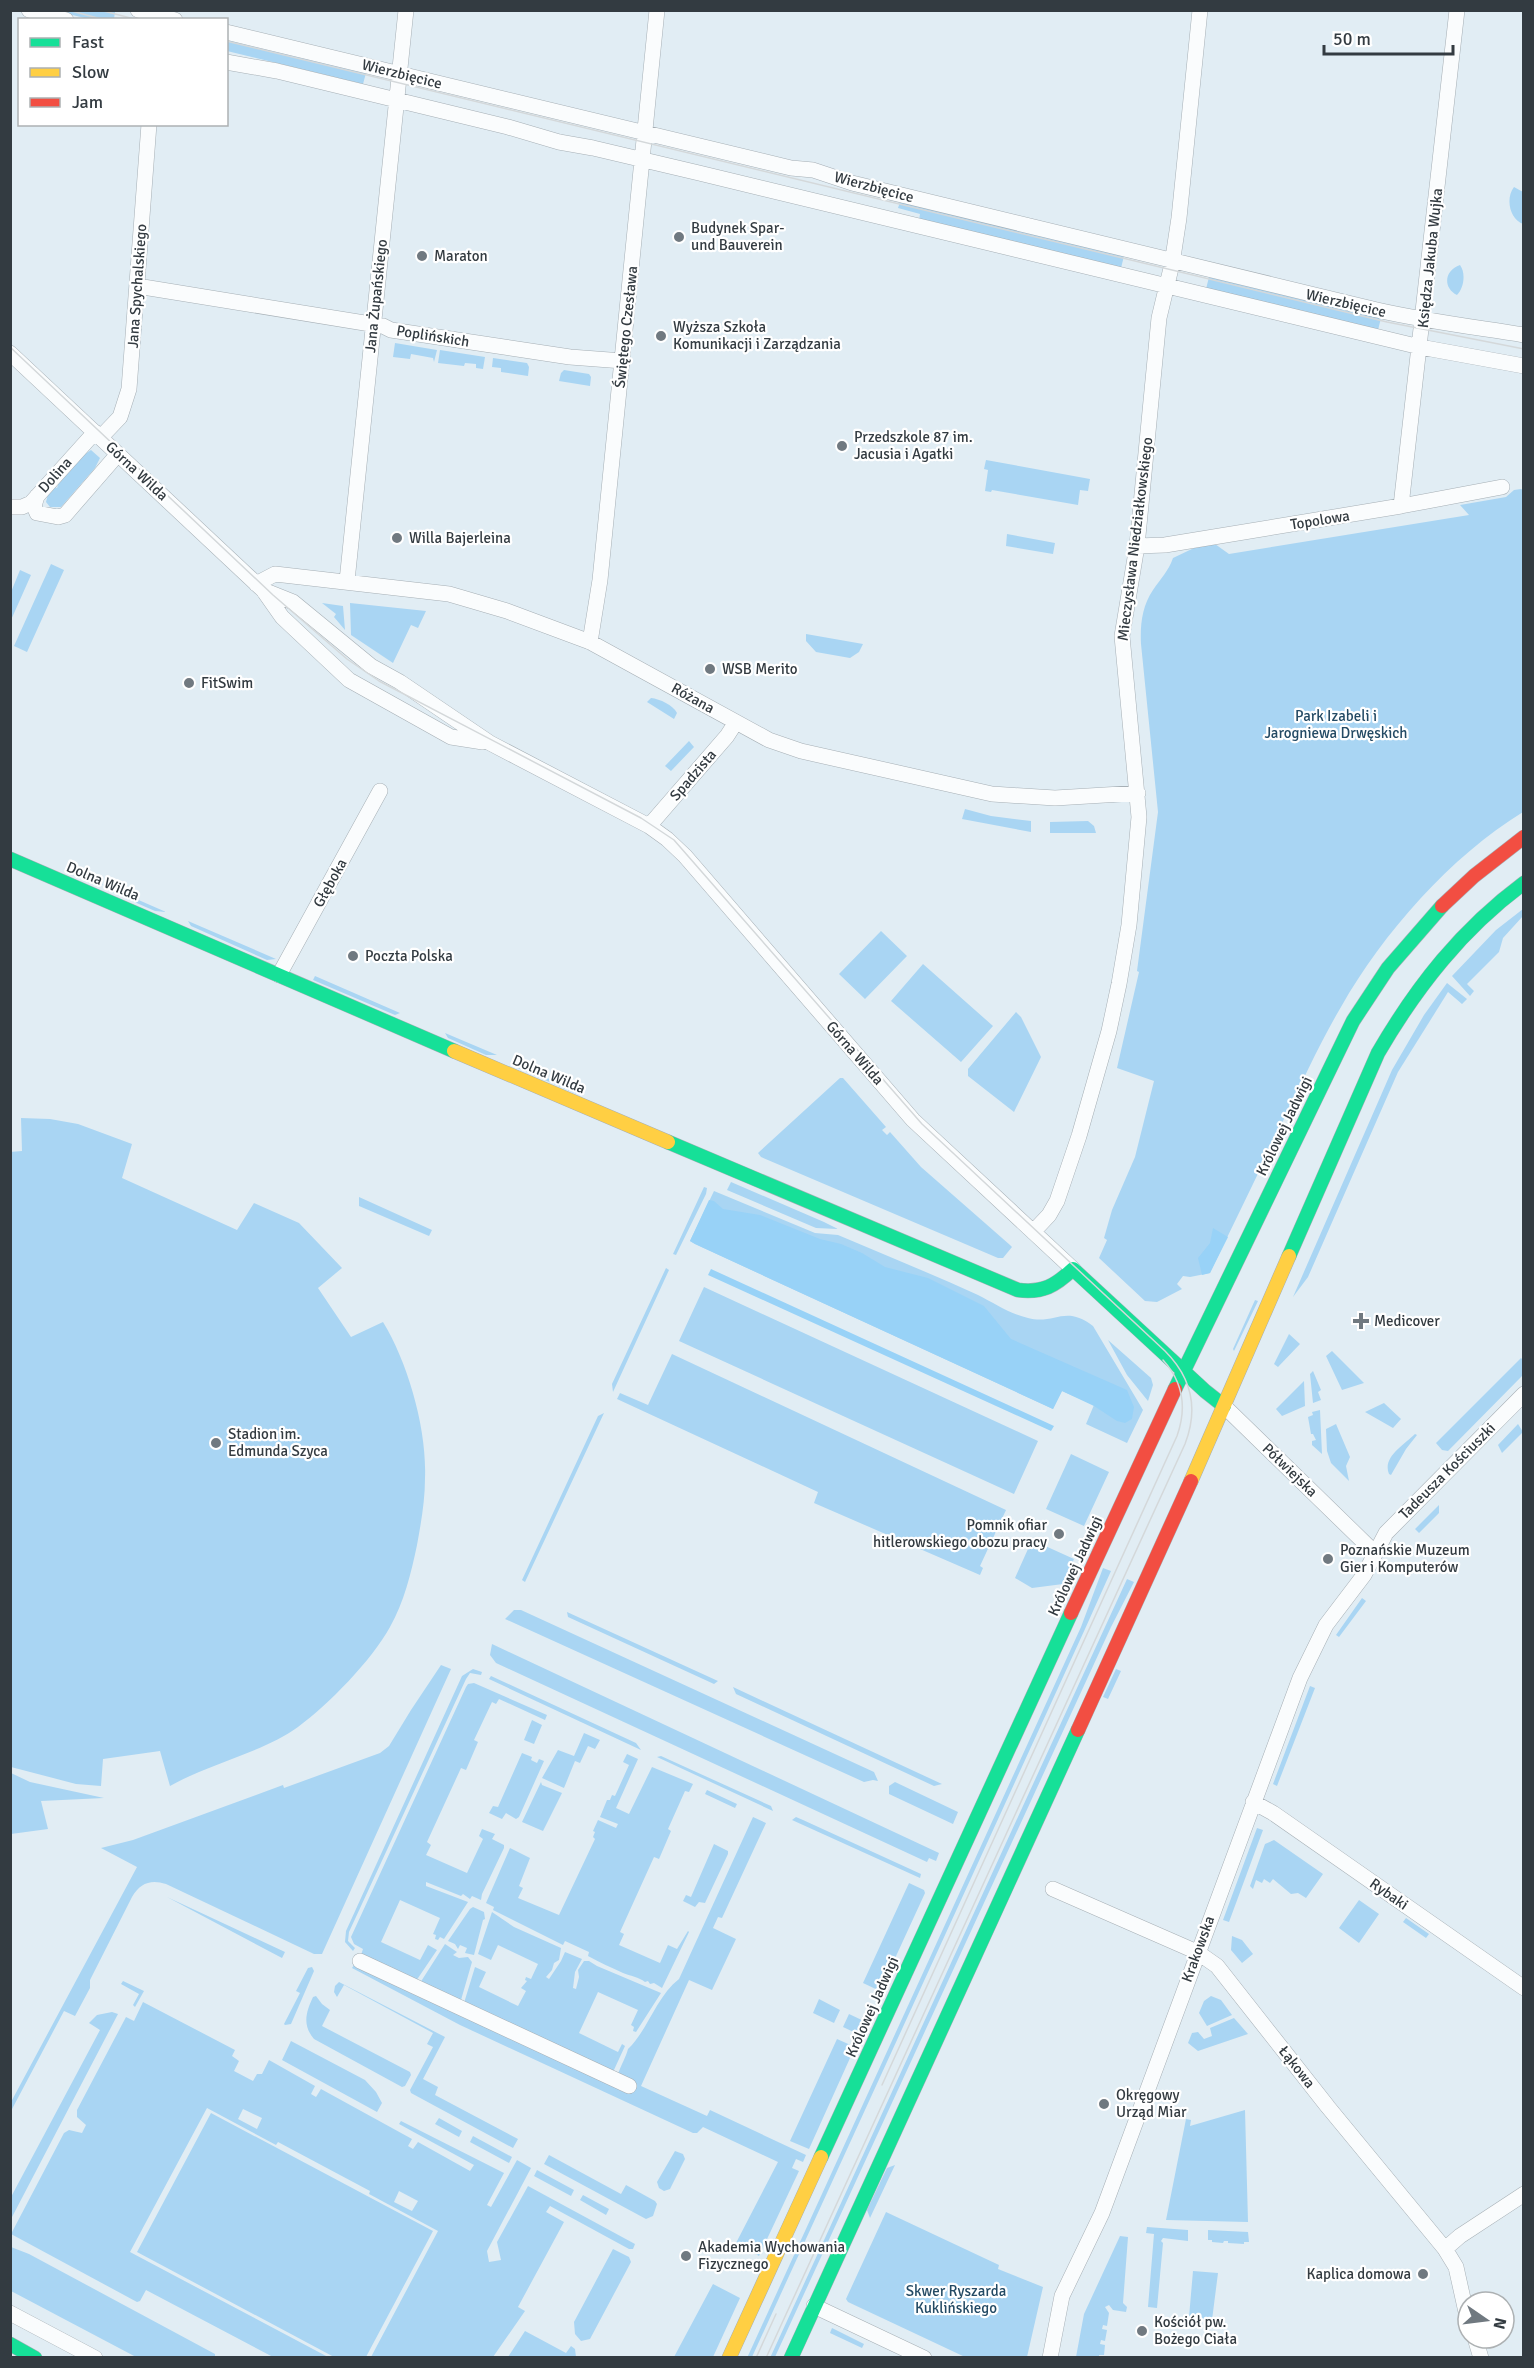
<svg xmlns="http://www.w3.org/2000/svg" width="1534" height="2368" font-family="Signika,sans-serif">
	<rect width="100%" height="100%" fill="#e1edf4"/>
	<path fill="#a9d5f3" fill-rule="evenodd" d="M110,10L115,12L114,19L93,20L56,11Z
		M227,39L366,73L363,84L227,51Z
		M1514,187L1523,192V224C1510,219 1505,199 1514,187Z
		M900,202L1124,256L1121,268L919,220L920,214L898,208Z
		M1460,265C1466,273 1464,288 1457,295C1442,287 1445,270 1460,265Z
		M1209,277L1381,318L1378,330L1206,289Z
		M395,343L437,350L434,362L433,358L411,354L410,359L393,357Z
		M440,350L485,357L483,369L476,368V364L465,363L464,366L438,363Z
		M493,358L527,363L529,367L528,376L501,372V368L492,367Z
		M564,370L589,374L591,377L590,386L559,381L561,373Z
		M91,450L100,458L95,468L61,507H50L46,502L48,494L55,487L57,488L59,482L82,456Z
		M986,460L1090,479L1088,491L1080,490L1078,505L992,490L991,492L985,491L988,470L984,469Z
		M1521,489L1523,490V812C1451,856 1383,933 1341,1007C1319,1044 1302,1083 1283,1121C1259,1172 1234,1223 1210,1273L1190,1277L1183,1276L1177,1284L1182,1289L1157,1302L1145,1301L1099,1258L1107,1240L1104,1238L1112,1210L1135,1157L1154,1081L1117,1068L1139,972L1137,971L1158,812L1141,644C1140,625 1142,606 1153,590C1161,578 1168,572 1173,558L1194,548L1215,544L1229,554L1469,515L1460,505L1506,497L1514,490Z
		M1007,534L1055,543L1053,554L1006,546Z
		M51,564L64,570L27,652L14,646Z
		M20,570L31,575L11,620V592Z
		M322,603L343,606L345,630L334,617L336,614Z
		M350,603L426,611L418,628L411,625L393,663L351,635Z
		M806,634L863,644L859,652L850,658L816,652L806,641Z
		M651,698C660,699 673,705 677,713L674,719L647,702Z
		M689,741L694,747L671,771L665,766Z
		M965,809L991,816L1031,821V832L962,819Z
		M1088,821L1094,826L1096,833H1050V822Z
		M102,884L166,912L155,911L107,890Z
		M1523,909V916L1503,938L1499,952L1467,984L1474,991L1470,996L1452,976L1496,930Z
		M188,921L276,959L267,960L191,926Z
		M881,931L907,956L865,999L839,974Z
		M923,964L993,1026L961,1062L891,1001Z
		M315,976L400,1013L395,1015L313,980Z
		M1447,983L1467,999L1462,1004L1448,992L1398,1072L1308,1277L1293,1297L1392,1070L1424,1015Z
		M1016,1012L1021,1017L1041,1057L1014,1112L968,1076V1069Z
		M445,1033L497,1055H486L448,1038Z
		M514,1062L581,1094L574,1093L518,1068Z
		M840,1078H843L886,1127L882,1130L887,1135L890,1132L921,1167L1010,1245L1012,1247L1003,1258H998L761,1157L758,1153Z
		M21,1118L50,1119L78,1124L132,1144L122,1178L237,1230L254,1203L299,1223L342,1268L318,1288L351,1337L383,1322C408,1363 427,1429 425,1478C425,1501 421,1523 417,1545C411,1574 404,1602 390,1627C372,1660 328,1705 298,1727C264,1752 208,1764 170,1786L160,1751L103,1759L101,1786L76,1784L11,1767L10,1152L22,1151Z
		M731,1182L824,1222L838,1229L816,1228L727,1190Z
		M704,1187L707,1188L706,1194L676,1255L673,1254Z
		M714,1191L815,1233L838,1235C885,1255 932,1274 978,1295C994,1303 1010,1314 1028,1318C1055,1325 1065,1304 1093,1326L1143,1410L1127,1443L1086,1424L1094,1405L1062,1391L1053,1409L695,1244L690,1241Z
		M359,1197L432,1230L429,1236L359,1206Z
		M666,1268L669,1270L613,1392L612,1384Z
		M704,1287L1038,1441L1014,1494L679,1341Z
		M1255,1300L1258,1301L1234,1351L1233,1349Z
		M1289,1334L1300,1344L1278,1367L1274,1364Z
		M1108,1340L1151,1378L1153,1385L1148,1401L1127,1375Z
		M1332,1351L1364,1383L1342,1390L1326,1356Z
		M672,1354L1006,1510L980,1566L983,1568L980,1575L814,1503L818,1492L617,1399L620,1393L648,1405Z
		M1521,1358L1523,1360V1375L1448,1451L1442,1450L1436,1443Z
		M1313,1371L1321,1390L1318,1392L1321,1400L1313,1403L1310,1374Z
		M1304,1381L1305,1406L1282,1416L1276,1409Z
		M1384,1403L1401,1419L1393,1428L1365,1412Z
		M1320,1410L1322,1454L1312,1445V1441L1316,1440L1313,1434H1311L1308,1417L1313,1415L1312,1412Z
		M604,1413L525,1582L522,1580L598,1416Z
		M1336,1424L1350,1457L1346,1466L1349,1481L1331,1463L1327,1451L1326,1429Z
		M1518,1424L1523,1432L1502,1453L1498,1445Z
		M1415,1434L1417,1435L1406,1449L1391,1475L1389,1474C1382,1457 1404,1445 1415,1434Z
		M1071,1454L1109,1472L1084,1526L1046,1509Z
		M1439,1505V1513L1419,1533L1415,1529Z
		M1032,1540L1074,1559L1063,1584L1032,1588L1015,1578Z
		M1103,1568L1111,1571L1085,1629L752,2357L747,2358L1081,1627Z
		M1127,1579L1134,1582L1111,1627L775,2357L770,2358Z
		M1362,1598L1366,1601L1339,1637L1336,1635Z
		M514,1610H521L874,1772L878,1781L873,1780L864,1782L505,1619Z
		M567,1612L718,1681L714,1684L568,1617Z
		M492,1644L939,1853L936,1861L929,1858L927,1862L496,1663L490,1655Z
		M441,1665L451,1669L322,1954H314L166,1884C151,1879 140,1883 132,1897L90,1980V1988L75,2016L64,2011L11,2111V2102L137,1867L101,1848L133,1840L283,1785L284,1788L380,1753L389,1746L411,1710Z
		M473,1669L482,1672L481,1675L470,1673L466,1679L349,1932L348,1941L355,1948L353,1951L345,1942L346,1931L462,1676Z
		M1116,1669L1121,1671L1108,1699L1103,1697Z
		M491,1676L636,1743L641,1750L489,1679Z
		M474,1683L547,1715L545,1720L499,1699L496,1704L492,1702L474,1740L478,1742L466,1770L461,1768L427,1842L431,1845L426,1855L467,1873L483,1839L479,1836L482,1829L495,1834L492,1839L504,1845V1848L482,1894L481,1900L472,1896L470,1899L463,1894L461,1896L426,1882V1886L468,1902L444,1939L440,1937L438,1940L435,1939L436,1935L433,1934L440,1918L400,1900L381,1942L420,1960L428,1945L437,1950L416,1981L361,1955L363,1949L354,1944L351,1937L466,1687L468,1684Z
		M1310,1686L1315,1688L1277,1786L1273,1784Z
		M733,1687L942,1784L934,1786L736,1694Z
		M532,1720L542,1725L534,1744L524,1740Z
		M584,1733L600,1740L595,1749L588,1746L580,1763L575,1761L564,1788L542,1778L558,1750L574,1756Z
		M522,1753L532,1757L531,1760L537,1763L539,1759L544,1761L519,1817L516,1819L506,1813L502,1819L489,1813L493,1806L498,1807Z
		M627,1754L638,1759L616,1808L629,1814L652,1767L693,1784L689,1792L685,1791L668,1829L671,1831L659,1859L654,1857L620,1932L624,1934L619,1945L660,1963L668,1945L677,1949L688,1931L689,1932L662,1988L654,1983L650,1984L648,1981L645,1982C639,1977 630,1976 623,1973C612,1968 599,1962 588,1956L589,1952L565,1941L563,1945L493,1910L494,1907L486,1903L510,1848L530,1858L519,1886L523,1888L518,1898L559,1915L595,1839L593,1837L595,1832L593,1831L598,1820L616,1828L618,1824L600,1817L607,1800H610L612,1795L615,1796L629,1765L623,1762Z
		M661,1756L771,1806L773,1811L657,1757Z
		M11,1773L30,1782L104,1798L41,1801L48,1829L11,1834Z
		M541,1782L542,1785L562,1793L543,1831L522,1822Z
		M895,1782L958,1812L953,1824L889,1794V1786Z
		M707,1790L737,1804L735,1808L705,1794Z
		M753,1817L766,1823L722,1918L718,1917L713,1928L736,1939L712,1990L689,1980L641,2086L707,2116L710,2110L806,2155L803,2162L796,2159L792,2168L799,2171L759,2256L736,2243L778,2162L703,2127L697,2133H693L460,2025L352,1968L354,1965L627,2091L618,2074C621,2065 626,2057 628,2049C648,2030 656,1997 679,1979Z
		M796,1817L803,1820L921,1874L920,1878L792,1820Z
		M1257,1828L1263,1830L1229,1922L1223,1920Z
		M1274,1840L1323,1874L1306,1898L1298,1893L1291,1894L1273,1879L1270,1883L1264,1879L1262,1883L1256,1880L1253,1889L1250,1886L1265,1844Z
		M714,1844L728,1851V1854L705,1903L699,1902L695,1907L683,1901L686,1895L691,1897Z
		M909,1883L924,1890L925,1893L880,1991L863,1983Z
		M167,1897L285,1952L282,1958Z
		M1359,1900L1379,1914L1359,1943L1339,1928Z
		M473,1907L484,1912L485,1919L483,1920L474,1955L465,1953L467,1948L460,1945L458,1949L455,1944L448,1941L470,1909Z
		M492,1912L514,1927L561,1948L559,1960L554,1963L552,1970L546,1977L549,1979L561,1961L565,1952L582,1959L575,1972L573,1988L576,1989L579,1977L578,1970L584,1961H589L597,1966L661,1993L636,2032L633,2031L634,2027L631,2025L638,2010L598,1992L579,2033L618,2052L622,2044L625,2046L613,2072L464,2003L475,1967L486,1972L479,1987L518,2006L526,1991L521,1988L527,1981L525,1980L526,1977L531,1979L538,1964L498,1945L491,1960L478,1954Z
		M1406,1918L1429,1934L1426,1938L1403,1922Z
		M1232,1936L1242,1940L1253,1954L1242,1963L1231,1950Z
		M445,1944L457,1952L453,1955L459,1958L468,1957L472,1962L461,2000L420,1983Z
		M312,1967L314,1971L291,2024L285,2025L284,2024L300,1993L296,1991L308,1968Z
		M123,1981L144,1991L135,2007L133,2005L139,1994L121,1984Z
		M339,1982L445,2037L423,2079L438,2087L435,2095L518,2139L513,2148L411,2093L410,2090L433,2047L427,2044L433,2033L344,1985L337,1997L334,1992L335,1986Z
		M316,1996L322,2004L330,2010L322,2026L410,2072L411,2075L405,2086L402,2087L314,2039C302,2025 306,2012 313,1997Z
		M1211,1996L1221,2000L1232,2015L1207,2026L1199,2013L1204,2001Z
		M819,1999L840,2010L834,2023L813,2013Z
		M143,2002L235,2050L232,2056L239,2061L234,2071L253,2081L257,2074H262L269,2060L315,2086L311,2094L316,2097L321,2089L412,2139L408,2146L413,2149L418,2142L470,2171L474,2165L399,2124L401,2121L504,2173L487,2205L491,2207L517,2160L531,2168L487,2251L489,2262L501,2260L497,2242L528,2186L635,2244L633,2249H629L550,2206L546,2212L564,2222L518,2307L525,2311L493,2357H371L438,2231L369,2194L370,2191L278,2142L276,2145L207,2108L130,2252L328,2357H273L146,2290L140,2301L137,2302L11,2234L64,2133L69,2130L82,2133L86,2125L77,2117V2110L126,2017L134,2021ZM243,2109L262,2118L257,2129L238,2119ZM399,2191L418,2201L412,2211L394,2202Z
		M112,2012L118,2014L11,2219V2197L100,2030L89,2023L97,2015Z
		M849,2014L866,2022L860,2035L843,2027Z
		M1234,2018L1248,2034L1198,2051L1188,2043L1192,2033L1198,2032L1204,2039L1212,2036L1210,2028Z
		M837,2039L855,2047L809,2149L790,2141Z
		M291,2041L365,2080L376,2092L382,2103L377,2112L282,2060Z
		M1245,2110L1248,2222L1166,2220L1186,2119L1191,2120L1190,2126Z
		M211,2113L433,2231L366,2357H334L137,2252Z
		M439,2118L462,2131L459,2137L435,2124Z
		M473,2136L512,2157L509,2163L470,2142Z
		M675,2151L683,2154L685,2159L670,2189L664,2191L659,2188L657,2182Z
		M549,2155L621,2194L626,2185L655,2201L657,2204L653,2216L646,2219L544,2164Z
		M895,2165L870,2218L867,2210L887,2168Z
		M537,2170L574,2190L571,2196L534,2176Z
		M583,2195L609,2209L606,2215L580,2200Z
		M886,2212L999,2265L998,2269L1043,2287L1027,2357H965L848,2302L846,2299Z
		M1147,2227L1188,2230V2241L1163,2238L1161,2241L1163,2243L1157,2308L1148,2307L1154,2234L1146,2233Z
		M1208,2230L1248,2232L1249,2242H1244V2244L1228,2243V2241H1224L1223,2243L1212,2242V2240H1208Z
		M1120,2236L1128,2237L1123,2303L1127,2307L1126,2312L1113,2310L1109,2305L1105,2307L1109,2313L1107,2326L1103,2325L1102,2329L1107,2330L1105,2341L1101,2340L1100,2344L1105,2345L1104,2355H1099V2357H1076L1084,2314Z
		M11,2247L29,2254L215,2354V2357H136L11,2291Z
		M613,2249L629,2257L631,2262L590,2339L581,2341L575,2334L574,2322Z
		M1193,2271L1218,2273L1212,2320L1189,2317Z
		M713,2284L740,2298L713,2357H674Z
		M832,2328L864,2344L862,2348L830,2333Z
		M525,2331L566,2353L571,2346L575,2349L576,2357H508Z"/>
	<path fill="#98d2f7" d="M709,1200L714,1201L723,1209L760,1215L820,1239L841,1244L862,1253L885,1267L928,1278L984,1306L1011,1339L1127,1390L1134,1407L1132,1419L1125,1423L1117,1421L1094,1406L1062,1391L1053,1409L695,1244L690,1241Z
		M1213,1228L1228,1237L1210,1273L1202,1275L1198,1258L1210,1243Z
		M711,1269L1054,1426L1051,1431L708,1275Z"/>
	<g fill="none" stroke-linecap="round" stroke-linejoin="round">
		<defs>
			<path id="street" d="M29,10L66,20
				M138,10L175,20
				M226,32L791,168L813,170L852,183L1377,310C1425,321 1474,327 1524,335
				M226,62L277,71L508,127L559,142L593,148L699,173L1420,347L1524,366
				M137,286L383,326L391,330L570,357L623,361
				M10,353L263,590L282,617L349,680L451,737L483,742
				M101,437L120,417L129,389L149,124
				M37,496L34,506L37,513L58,517L65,515L118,454
				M1401,506L1457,10
				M10,507H22L31,503L95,432
				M1137,546L1165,545L1401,506L1502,487
				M347,581L406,10
				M256,584L275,574L449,594L507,611L590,642L769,740L801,751L992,794L1055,798L1138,793
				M263,590L293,602L371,666L400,682L490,743L649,826L667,839L685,856L913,1120L1073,1269
				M590,642L600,580L657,10
				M649,826L727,736L736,722
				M279,975L380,791
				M1033,1232L1049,1215L1057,1201L1079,1136L1109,1031L1119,984L1129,925L1139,817L1122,636L1137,546L1159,318L1172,264L1179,218L1200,10
				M1224,1406L1374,1552
				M1253,1802L1273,1813L1524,1988
				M1053,1889L1197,1952L1217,1966L1328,2107L1445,2249L1456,2267L1468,2321
				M360,1961L629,2086
				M1445,2249L1460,2236L1524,2194
				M814,2306L924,2358
				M10,2313L95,2358
				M1475,2338L1481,2358
				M1050,2358L1062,2296L1102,2213L1300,1678L1326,1625L1364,1575L1386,1533L1524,1394"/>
			<path id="fast" d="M10,859L454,1051
				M668,1142L1018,1290C1043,1293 1055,1286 1073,1269L1205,1391L1224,1406
				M1289,1256L1378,1053C1417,986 1462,929 1524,883
				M1175,1389L1353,1021L1388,968L1442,906
				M821,2157L1071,1613
				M10,2344L35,2358
				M791,2358L1078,1730"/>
			<path id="slow" d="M454,1051L668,1142
				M1191,1481L1289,1256
				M729,2358L821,2157"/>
			<path id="jam" d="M1442,906L1474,876L1524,837
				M1071,1613L1175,1389
				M1078,1730L1191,1481"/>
		</defs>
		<use href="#street" stroke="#a6afb5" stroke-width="16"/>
		<use href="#fast" stroke="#a6afb5" stroke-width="15"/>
		<use href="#slow" stroke="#a6afb5" stroke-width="15"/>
		<use href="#jam" stroke="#a6afb5" stroke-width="15"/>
		<use href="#street" stroke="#fafcfd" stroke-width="15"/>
		<use href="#fast" stroke="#16e098" stroke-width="14"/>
		<use href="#slow" stroke="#ffcf43" stroke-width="14"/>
		<use href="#jam" stroke="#f24e42" stroke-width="14"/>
		<path stroke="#d4d8da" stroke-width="1.5" d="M68,10L105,20
			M100,10L138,20
			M226,41L1387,322L1524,349
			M10,347L273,595L347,659L379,681L641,818L674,840L922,1124L1165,1351C1192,1378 1199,1408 1185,1444L766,2358
			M882,2085L1177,1436C1187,1408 1183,1382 1163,1360
			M756,2358L776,2314"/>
	</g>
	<g fill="#707980" stroke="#fff" stroke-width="2">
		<circle cx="679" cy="237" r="6"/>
		<circle cx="422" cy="256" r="6"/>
		<circle cx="661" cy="336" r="6"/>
		<circle cx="842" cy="446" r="6"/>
		<circle cx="397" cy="538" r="6"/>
		<circle cx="710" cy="669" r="6"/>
		<circle cx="189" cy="683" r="6"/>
		<circle cx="353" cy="956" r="6"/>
		<path d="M1358 1312h6v6h6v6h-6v6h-6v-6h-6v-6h6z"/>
		<circle cx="216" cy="1443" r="6"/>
		<circle cx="1059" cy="1534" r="6"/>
		<circle cx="1328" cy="1559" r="6"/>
		<circle cx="1104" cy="2104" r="6"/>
		<circle cx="686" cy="2256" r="6"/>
		<circle cx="1423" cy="2274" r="6"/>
		<circle cx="1142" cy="2331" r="6"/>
	</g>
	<g text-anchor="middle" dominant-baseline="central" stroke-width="4.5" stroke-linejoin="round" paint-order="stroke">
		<g font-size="15" fill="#333b41" stroke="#fff">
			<text transform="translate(402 74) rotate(14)">Wierzbięcice</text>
			<text transform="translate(874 187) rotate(15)">Wierzbięcice</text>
			<text transform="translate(1430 258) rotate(-84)">Księdza Jakuba Wujka</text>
			<text transform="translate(137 286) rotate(-86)">Jana Spychalskiego</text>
			<text transform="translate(376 296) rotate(-84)">Jana Żupańskiego</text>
			<text transform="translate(1346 303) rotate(13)">Wierzbięcice</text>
			<text transform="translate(626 327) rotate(-84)">Świętego Czesława</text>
			<text transform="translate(433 336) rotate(9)">Poplińskich</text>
			<text transform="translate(137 471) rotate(43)">Górna Wilda</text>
			<text transform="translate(55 475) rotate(-48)">Dolina</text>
			<text transform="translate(1320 520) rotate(-9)">Topolowa</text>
			<text transform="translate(1135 539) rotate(-83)">Mieczysława Niedziałkowskiego</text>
			<text transform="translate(693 698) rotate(29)">Różana</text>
			<text transform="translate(693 775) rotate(-49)">Spadzista</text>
			<text transform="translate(103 881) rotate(23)">Dolna Wilda</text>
			<text transform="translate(330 883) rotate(-61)">Głęboka</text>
			<text transform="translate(855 1053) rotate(49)">Górna Wilda</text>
			<text transform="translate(549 1074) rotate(23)">Dolna Wilda</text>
			<text transform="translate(1284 1126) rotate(-64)">Królowej Jadwigi</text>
			<text transform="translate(1290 1470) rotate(44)">Półwiejska</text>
			<text transform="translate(1447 1471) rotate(-45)">Tadeusza Kościuszki</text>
			<text transform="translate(1075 1566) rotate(-65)">Królowej Jadwigi</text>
			<text transform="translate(1389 1894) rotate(35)">Rybaki</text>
			<text transform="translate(1198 1949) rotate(-70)">Krakowska</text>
			<text transform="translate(872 2007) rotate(-66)">Królowej Jadwigi</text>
			<text transform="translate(1297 2067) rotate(52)">Łąkowa</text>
		</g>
		<g font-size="15" fill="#333b41" stroke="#fff" text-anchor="start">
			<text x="691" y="228">Budynek Spar-<tspan x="691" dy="17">und Bauverein</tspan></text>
			<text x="434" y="256">Maraton</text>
			<text x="673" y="327">Wyższa Szkoła<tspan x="673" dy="17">Komunikacji i Zarządzania</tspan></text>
			<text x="854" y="437">Przedszkole 87 im.<tspan x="854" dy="17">Jacusia i Agatki</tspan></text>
			<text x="409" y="538">Willa Bajerleina</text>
			<text x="722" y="669">WSB Merito</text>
			<text x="201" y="683">FitSwim</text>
			<text x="365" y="956">Poczta Polska</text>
			<text x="1374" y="1321">Medicover</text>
			<text x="228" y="1434">Stadion im.<tspan x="228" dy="17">Edmunda Szyca</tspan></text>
			<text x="1047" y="1525" text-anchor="end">Pomnik ofiar<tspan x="1047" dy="17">hitlerowskiego obozu pracy</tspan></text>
			<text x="1340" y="1550">Poznańskie Muzeum<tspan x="1340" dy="17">Gier i Komputerów</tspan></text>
			<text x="1116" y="2095">Okręgowy<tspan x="1116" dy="17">Urząd Miar</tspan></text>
			<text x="698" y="2247">Akademia Wychowania<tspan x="698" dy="17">Fizycznego</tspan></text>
			<text x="1411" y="2274" text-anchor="end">Kaplica domowa</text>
			<text x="1154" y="2322">Kościół pw.<tspan x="1154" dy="17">Bożego Ciała</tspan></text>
		</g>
		<g font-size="15" fill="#234a64" stroke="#fff">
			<text x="1336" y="716">Park Izabeli i<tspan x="1336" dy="17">Jarogniewa Drwęskich</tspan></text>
			<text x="956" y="2291">Skwer Ryszarda<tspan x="956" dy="17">Kuklińskiego</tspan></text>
		</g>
	</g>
	<rect width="1534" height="2368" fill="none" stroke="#333b41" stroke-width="24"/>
	<rect x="18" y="18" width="210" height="108" fill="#ffffff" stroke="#adb1b3" stroke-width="1.5"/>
	<rect x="30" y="38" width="30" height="9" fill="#16e098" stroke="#adb1b3" stroke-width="1.5"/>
	<text x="72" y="48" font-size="18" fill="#333b41">Fast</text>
	<rect x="30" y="68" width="30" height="9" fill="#ffcf43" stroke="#adb1b3" stroke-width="1.5"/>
	<text x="72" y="78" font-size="18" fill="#333b41">Slow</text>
	<rect x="30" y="98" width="30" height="9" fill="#f24e42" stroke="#adb1b3" stroke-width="1.5"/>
	<text x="72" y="108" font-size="18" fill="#333b41">Jam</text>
	<g transform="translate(1486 2320) rotate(104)"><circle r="28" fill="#ffffff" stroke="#adb1b3" stroke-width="1.5"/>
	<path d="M0-4.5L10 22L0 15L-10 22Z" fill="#707980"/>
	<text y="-9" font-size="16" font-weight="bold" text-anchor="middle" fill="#333b41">N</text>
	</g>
	<path d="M1324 45v9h129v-9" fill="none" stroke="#333b41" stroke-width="3"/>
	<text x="1333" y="45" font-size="18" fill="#333b41" stroke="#ffffff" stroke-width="4.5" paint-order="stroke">50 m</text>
</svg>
